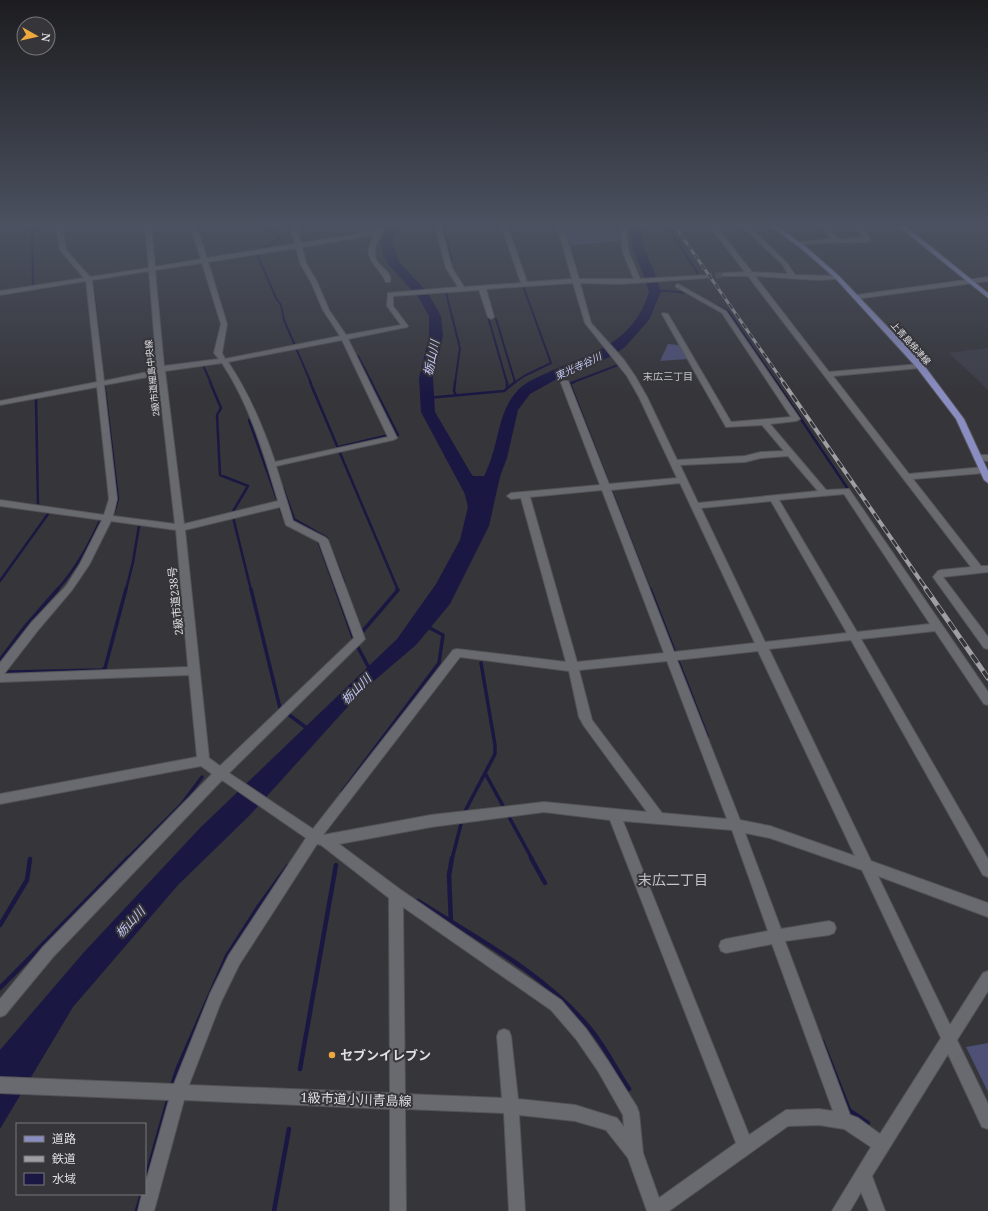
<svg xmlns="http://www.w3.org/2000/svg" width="988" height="1211" font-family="'Noto Serif','Noto Sans JP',serif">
	<rect width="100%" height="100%" fill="#35353a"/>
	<path fill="#3d3e49" d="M988,348V391L981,383L949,353Z"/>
	<path fill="#4e5076" d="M565,225H613L622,241L571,245Z
		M668,344L679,345L687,359L660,361Z
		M988,1043V1092L966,1047Z"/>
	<path fill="#1a1842" d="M493,463H503L489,526L450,604L416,645L362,691L249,816L178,885L73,1007L0,1129V1050L85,951L200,828L397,639L436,584L460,540L468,507L459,470H467L473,476H486Z"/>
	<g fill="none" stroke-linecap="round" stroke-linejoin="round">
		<path stroke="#1a1842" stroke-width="2" d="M32,225L33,286H36
			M56,225L58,235
			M263,225L279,237L277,241L256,252L276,298L281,305L284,320L311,383
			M442,225L452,260
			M617,225L621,232L636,234
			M667,225L698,274
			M92,277L104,383
			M445,289L460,348L455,383
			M655,290L689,293
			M713,304L728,311L777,383
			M487,313L507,383
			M496,319L515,382
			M342,340L353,362
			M358,356L372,383
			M202,363L211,383
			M514,383L524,376L551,363L522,283
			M571,383L618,365"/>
		<path stroke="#1a1842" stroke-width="2.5" d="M104,382L118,499L113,516
			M210,382L221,408L217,415L220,475L248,486L232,513L251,590
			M310,382L398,590
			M371,382L398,435
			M455,382L454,391L456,395
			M507,382V388
			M574,382L570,384L650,590
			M776,382L850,492
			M427,398L504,391L515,382
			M36,399L38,506
			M249,420L283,516
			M339,447L389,435
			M283,488L294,519L327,538L328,541
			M288,525L298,531
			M316,539L318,540L336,590
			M333,554L344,582H341
			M0,581L48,514
			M57,590C76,569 88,546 100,521L104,520
			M126,590L133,562L139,526"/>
		<path stroke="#1a1842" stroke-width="3.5" d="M251,589L280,708L308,729
			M336,589L354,640L369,668
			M650,589L707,736
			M362,632L398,590L397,589
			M0,660L24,628L58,589
			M0,670L8,672L102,670L105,668L126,589
			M485,773L532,859
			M342,792L439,663L443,635L426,626
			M463,815L495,754V745L481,663
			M127,859L181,805L202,777
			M452,859L462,820"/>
		<path stroke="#1a1842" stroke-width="4.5" d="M531,858L545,883
			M418,901C476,938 542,972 587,1025C604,1044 615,1068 629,1089
			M451,922L449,875L452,858
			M0,925L27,880L30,859
			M0,988L128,858
			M822,1041L849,1110L868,1123
			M300,1069L336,865
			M172,1086L178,1068L227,956L259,906L288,866
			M145,1182L169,1097
			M137,1211L142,1194
			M274,1211L289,1129"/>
		<path fill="#1a1842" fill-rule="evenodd" d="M389,225H400L392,242L399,262L428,293L441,316L443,336L433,378L435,412L476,482L480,492L478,496L472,497L466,496L421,412L419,378L429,336V316L419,298L388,264L384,257L380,242Z
			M630,225H640L644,248L655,273L661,292L649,320L625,347L612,356L553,381L530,394L518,410L507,458L496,487L494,491L488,492L482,491L480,487C483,478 488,468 491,459C500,433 499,410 519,389C527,381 541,376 551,371C594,353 634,342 649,292L643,273L632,248Z"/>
		<path stroke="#4e4e53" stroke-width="6" stroke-dasharray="6 3.5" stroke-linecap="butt" d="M706,276L724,275"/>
		<defs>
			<path id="minor" d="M56,225H62L66,250L90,277L149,268L145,225H151L155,267L201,259L190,225H196L207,258L295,244L290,225H296L301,243L377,231L381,225H387C356,269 394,264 390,282H386C377,262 360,261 374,235L302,247L306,263L317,282L329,310L346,335L401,325L387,306L388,293L458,287L446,268L435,225H441L452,268L464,287L521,283L501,225H507L527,282L572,279L557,225H563L579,279H634L623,253L620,225H626L629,253L640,279L708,275L709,276L706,278L620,284L580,283L591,323L624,360L635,376L647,397L677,460L745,456L761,452L784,451L762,425L726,427L662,314L663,313L668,314L731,422L791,417L722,313L676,287V285L678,284L726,311L800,419L796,421L770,424L826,490L849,489L988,692V705L984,704L935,631L861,639L988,859V877L983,875L851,640L769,649L871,861L988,903V917L878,876L950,1025L983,973L988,971V991L957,1040L988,1104V1129L982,1127L948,1054L872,1176L885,1211H869L861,1192L850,1211H832L871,1147L844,1129L819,1125L788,1126L669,1211H647L628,1158L606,1130L575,1121L519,1115L525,1211H509L504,1113L405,1109L406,1211H390V1109L184,1100L154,1211H138L142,1194H145V1185L169,1100L0,1093V1077L174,1084L210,994L229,955L306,838L222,780L53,957L5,1015L0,1017V999L43,947L212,774L201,766L0,804V794L197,757L189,675L0,682V663L31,623L66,586L80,564L102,520L0,506V500L104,515L109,499L97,387L0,405V401L97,382L86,281L0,295V291L84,278L60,250ZM296,248L300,263L311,282L323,310L340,336L225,359L222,353L227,324L208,262ZM202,263L221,324L214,353L219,359L164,366L155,270ZM149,271L157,370L104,381L92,280ZM573,283L585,323L627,376L639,397L677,478L609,484L569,383L568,381H562L561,383L600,485L511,493L507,496L511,499L521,498L566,662L457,649L453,650L313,829L229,773L365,639L328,540L326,538L293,521L276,466L393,440L397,438L348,339L407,327L408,326L393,306V296L479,290L488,317L491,319L494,317L486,289ZM342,340L388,437L275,462C263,427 249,393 228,362ZM222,363C250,405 264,454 278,501L184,524L165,371ZM158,375L175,524L113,516L117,499L104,385ZM788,456L818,491L698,503L680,465L745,462L761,458ZM680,483L755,643L674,652L611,490ZM602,490L664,653L577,662L530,497ZM844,494L930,624L857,632L779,500ZM771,501L847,633L765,642L701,508ZM280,507L286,525L319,542L354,638L220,766L209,758L185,530ZM111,521L176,530L188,667L4,674L39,629L72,590L89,565ZM758,651L855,856L770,826L740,820L677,660ZM460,657L569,671L579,717L584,726L647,812L544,802L431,815L323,835ZM667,661L727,819L662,813L592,720L579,670ZM544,812L610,820L736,1143L659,1198L643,1153L639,1113L637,1107L608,1061L586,1029L561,1000L401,890L339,844L431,827ZM623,821L732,830L768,931L726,939L721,941L719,946L721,951L726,953L772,944L833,1111L819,1109L786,1110L749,1135ZM745,833L770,838L862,870L941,1038L880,1134L858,1118L850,1115L785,941L829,935L834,933L836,928L834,923L829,921L781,929ZM317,844L321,845L389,898L390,1093L189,1085L221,1002L239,965ZM403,907L551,1010L576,1039L598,1071L623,1115L624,1127L617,1118L575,1105L518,1099L511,1036L509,1031L504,1029L499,1031L497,1036L502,1098L405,1094Z
				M709,225H715L752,272L788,274L783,265L741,225H748L787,263L795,275L839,276V278L837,279L817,280L755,276L829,372L920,364L924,366L920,368L833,376L909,474L984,467L988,470L984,473L913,479L981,566H988V572L943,577L988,637V649L984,648L933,577L938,571L941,570L971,567L748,276H722V274L724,273L745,272Z
				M823,225H829L832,232L838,239L863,238L856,225H862L870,240L867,242L819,243L797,245L796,244L799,242L832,239L826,233Z
				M988,277V281L856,299L853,297L856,295Z
				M978,455H988V461L975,460L974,458Z"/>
			<path id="major" d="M769,225H776L806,247L839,276L923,364L964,419L988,471V483L984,480L956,419L917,368L835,278L802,249Z
				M897,225H904L988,293V298Z"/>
		</defs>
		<use href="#minor" stroke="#535357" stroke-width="2"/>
		<use href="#major" stroke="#535357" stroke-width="2"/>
		<use href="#minor" fill="#696a6f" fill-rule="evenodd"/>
		<use href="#major" fill="#8a8dc2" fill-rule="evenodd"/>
		<defs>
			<path id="rail-far2" d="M674,225L784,383"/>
			<path id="rail-far1" d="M783,382L927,590"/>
			<path id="rail" d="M926,589L988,678"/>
		</defs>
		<use href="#rail-far2" stroke="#9f9fa3" stroke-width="3"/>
		<use href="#rail-far1" stroke="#9f9fa3" stroke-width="4"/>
		<use href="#rail" stroke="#9f9fa3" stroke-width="5"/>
		<use href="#rail-far2" stroke="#35353a" stroke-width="2" stroke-dasharray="6" stroke-linecap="butt"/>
		<use href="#rail-far1" stroke="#35353a" stroke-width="2.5" stroke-dasharray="8" stroke-linecap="butt"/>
		<use href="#rail" stroke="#35353a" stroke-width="3.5" stroke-dasharray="10" stroke-linecap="butt"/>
	</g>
	<linearGradient id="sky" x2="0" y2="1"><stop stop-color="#1d1d20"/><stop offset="0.57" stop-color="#4b5160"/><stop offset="1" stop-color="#4b5160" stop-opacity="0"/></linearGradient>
	<rect width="988" height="395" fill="url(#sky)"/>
	<circle fill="#eea83c" stroke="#35353a" stroke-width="1.5" cx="332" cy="1055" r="4"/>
	<g text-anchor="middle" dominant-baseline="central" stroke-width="4" stroke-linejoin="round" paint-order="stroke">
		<g font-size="9" fill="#dfdfe2" stroke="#35353a">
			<text transform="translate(911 343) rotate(48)">上青島焼津線</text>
			<text transform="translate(152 378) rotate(-96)">2級市道細島中央線</text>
		</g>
		<g font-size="10" font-style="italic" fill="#c3c6f5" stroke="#35353a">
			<text transform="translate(578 366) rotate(-25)">東光寺谷川</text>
		</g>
		<g font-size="10" fill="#c3c4ca" stroke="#35353a">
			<text x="668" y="376">末広三丁目</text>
		</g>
		<g font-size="11" fill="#dfdfe2" stroke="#35353a">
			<text transform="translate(175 601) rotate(-96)">2級市道238号</text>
		</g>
		<g font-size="12" font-style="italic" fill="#c3c6f5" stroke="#35353a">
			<text transform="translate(431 358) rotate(-78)">栃山川</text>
			<text transform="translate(356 689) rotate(-45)">栃山川</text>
			<text transform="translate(130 922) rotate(-47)">栃山川</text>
		</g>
		<g font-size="13" font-weight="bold" fill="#dfdfe2" stroke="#35353a" text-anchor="start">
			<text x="340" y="1055">セブンイレブン</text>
		</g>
		<g font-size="13" fill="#dfdfe2" stroke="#35353a">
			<text transform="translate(356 1099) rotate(2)">1級市道小川青島線</text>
		</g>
		<g font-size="14" fill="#c3c4ca" stroke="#35353a">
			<text x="673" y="879">末広二丁目</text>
		</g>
	</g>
	<rect x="16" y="1123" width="130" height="72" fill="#35353a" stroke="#79797d"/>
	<rect x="24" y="1136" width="20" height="6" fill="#8a8dc2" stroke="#79797d"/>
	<text x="52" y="1143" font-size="12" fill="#dfdfe2">道路</text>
	<rect x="24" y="1156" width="20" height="6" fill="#9f9fa3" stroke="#79797d"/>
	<text x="52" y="1163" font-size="12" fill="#dfdfe2">鉄道</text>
	<rect x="24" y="1173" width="20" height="12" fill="#1a1842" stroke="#79797d"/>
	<text x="52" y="1183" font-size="12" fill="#dfdfe2">水域</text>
	<g transform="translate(36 36) rotate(98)"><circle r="19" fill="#35353a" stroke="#79797d"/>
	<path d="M0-3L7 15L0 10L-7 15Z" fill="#eea83c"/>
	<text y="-6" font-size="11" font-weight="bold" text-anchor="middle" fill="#dfdfe2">N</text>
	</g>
</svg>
